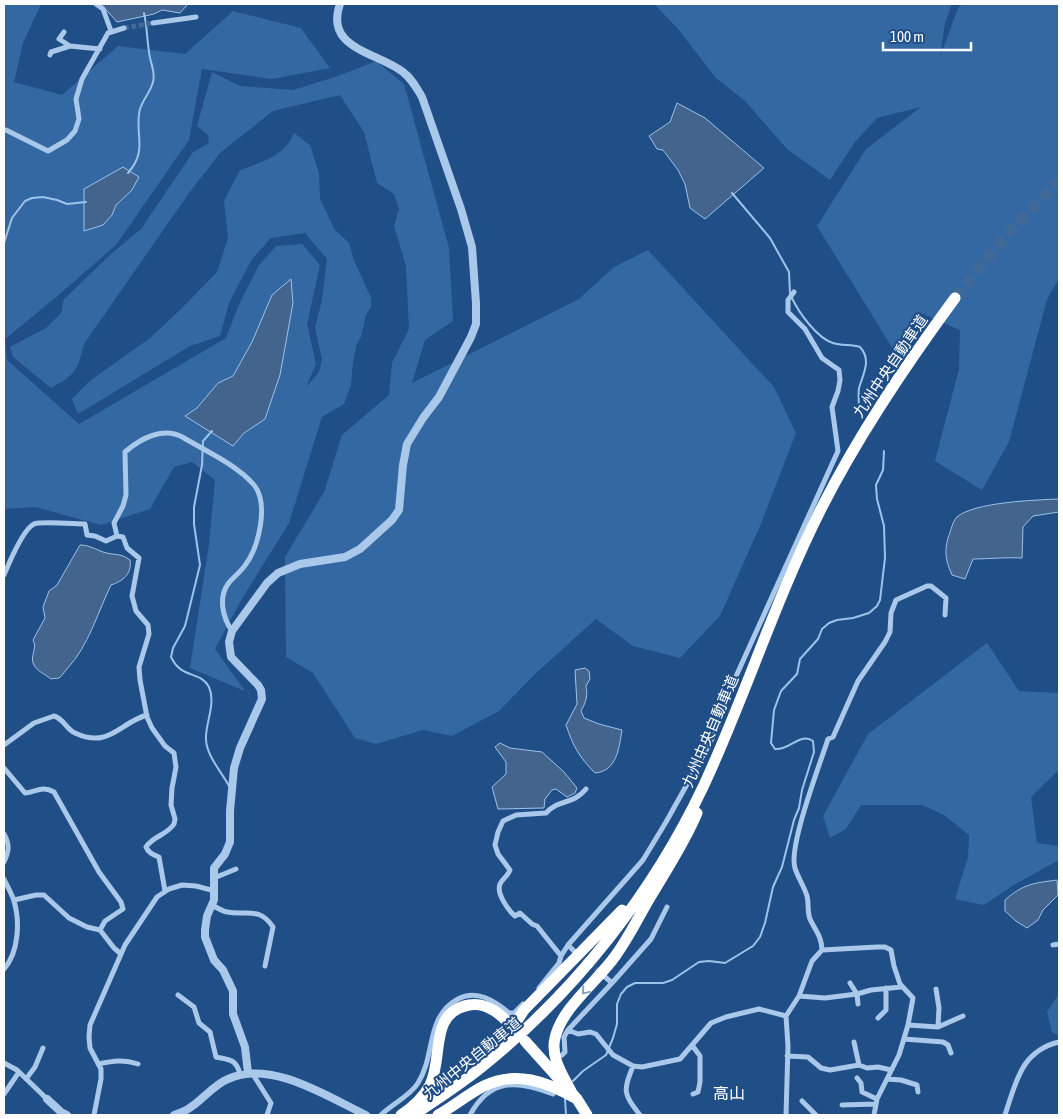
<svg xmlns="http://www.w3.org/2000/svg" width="1063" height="1119" font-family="'Asap Condensed','Noto Sans JP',sans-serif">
	<rect width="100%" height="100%" fill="#204e86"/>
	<path fill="#3468a3" d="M4,4H41L23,43L14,82L62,95L118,46L185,54L233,11L301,28L330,68L272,79L202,69L189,140L116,245L54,299L5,339L7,360L79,424L226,338L240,302L259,265L276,246L302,244L320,265L307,324L316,364L306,387L319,372L322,359L315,328L322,300L327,259L305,233L271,238L252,259L229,303L220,336L190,346L78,414L72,399L91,380L150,338L180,310L217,272L228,238L224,201L240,170C262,162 285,156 294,133L310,145L319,173L320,199L335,230L349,243L354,260L371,298V307L366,315L361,337L356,346L353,362L351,385L344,404L322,417L289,523L243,597L215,649L245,691L190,668L209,544L215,480L192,462L174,467L150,509L101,525L35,507L4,509Z
		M654,4H952L945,23L940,57L958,8L962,4H1059V279L1047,299L1009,442L982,490L935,461L959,369L960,330L921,313L893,349L817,226L866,149L921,107L877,118L855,142L830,180L787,149L745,101L716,78L678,29Z
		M376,61L404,84L449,248L453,321L425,340L412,383L579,299L614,267L648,250L774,387L796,433L760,526L720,616L680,658L633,646L596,619L534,675L499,711L452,736L423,730L376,744L355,738L313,673L286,657L285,557L324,492L342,435L389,395L392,363L409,329L406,266L394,226L399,209L394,194L377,183L364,132L340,95L273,111L220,153L189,193L84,344C77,372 76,374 51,388L13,357L10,347L46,328L61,313L64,299L111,254L141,229L193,152L209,143L208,135L197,126L212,72L240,86L293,90L338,76Z
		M987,643L1019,691L1059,693V770L1031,797L1037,843L1059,846V860L1012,886L984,905L955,899L968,857L969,835L944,815L922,805H861L846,829L830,838L823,816L868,734Z
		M1059,994V1036L1052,1032L1047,1012Z"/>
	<path fill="#43648c" stroke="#9dc3eb" d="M101,4H188L180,13L162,10L154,14L117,22Z
		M677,103L705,118L764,168L705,219L690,208L685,184L678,170L663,150L657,149L649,136L670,122Z
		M123,167L139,177L132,190L116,205L112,215L103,225L84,231V189Z
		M291,279L293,303L280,375L265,419L244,433L233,446L185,416L197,408L218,383L233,376L252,342L272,295Z
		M1059,499V512L1033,516L1023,527L1022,558C1005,557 990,559 973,559L965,579L952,575C946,561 944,553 948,538C951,531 952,522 957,517C974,502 1036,500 1059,499Z
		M80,545C89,545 95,549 103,552C115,556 119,552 130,560C132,574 123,581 111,585C97,614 89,645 67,669C64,672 62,676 59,678C56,679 53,678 51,679C46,675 37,671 34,665C29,657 38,648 33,640L45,618L43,607L49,591L57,585Z
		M585,668L589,671L590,679L586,686C588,696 586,702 581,711L584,718L599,724L622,730C619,748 617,771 595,773C579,757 573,746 566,725L577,704L575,670Z
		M500,743L510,748L542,752L564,772L577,788L575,793L567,797L556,789L552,790L545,799L544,808L498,809L492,787L506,774V762L495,747Z
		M1057,880L1058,895L1043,910L1038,920L1027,928L1016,921L1005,911V900C1023,884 1034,883 1057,880Z"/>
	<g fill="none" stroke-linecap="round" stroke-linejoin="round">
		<path stroke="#9dc3eb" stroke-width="2" d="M128,173C147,151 136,139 139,114C140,102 150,94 153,82C156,71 150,63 149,52C147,39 147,26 144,13
			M732,193L770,238L789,272L790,294
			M4,243L12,218L25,201L32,198L43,197L57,200L67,204L86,202
			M792,298C799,313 817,338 833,343C842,346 851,344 860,347C872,360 863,374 859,388C858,395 859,402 859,408
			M212,431L203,441L202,465L194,507V524L200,565L185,626L173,648L171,657C182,680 200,670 209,687C216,703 206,722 206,737C205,754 221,771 229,786
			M573,1081L583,1071L606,1055L613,1038L617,1024V1004L621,994L627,987L635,983H663L672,980L699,962L709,961L725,963L753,946L760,937L765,923L773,887L782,867L794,820L799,808L802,790L814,752L813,741C800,732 789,751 775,749L771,743L774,710L781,691L797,674L800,659L818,639L822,629L829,623L837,620L853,618L869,613L877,606L880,600L885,558L884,526L877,499L876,485L883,470L884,451
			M565,1098L566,1115"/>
		<path stroke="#416998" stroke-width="5" stroke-dasharray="5 2.5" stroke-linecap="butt" d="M124,28L153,23
			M578,954L602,974"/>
		<path stroke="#416998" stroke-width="11" stroke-dasharray="11 5.5" stroke-linecap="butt" d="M955,298L1005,237L1059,181"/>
		<path stroke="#a9c8ea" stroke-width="5" d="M96,4L103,9L111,31
			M153,23L196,17
			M64,32L59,39L70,46
			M50,55L51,52L70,46L100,49
			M4,130H6L48,151L67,140L75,131L79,119L76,99L82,79L108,33L124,28
			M117,536L114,523L123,506L126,495L125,452C141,438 164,426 184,438C206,451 237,465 254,485C269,503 259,546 246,564C241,572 233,577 228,584C218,598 223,618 232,631
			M4,575C9,563 23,529 34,524C40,521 76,524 85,524L87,535L95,536L106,541L117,536L123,537L127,548L139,558L132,596L136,611L148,625L149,634L139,667L140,680L147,717L152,728L165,746L174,753L176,767L172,788L171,805L175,819L174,824C167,835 153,836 146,847C148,853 154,855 159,857L165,891
			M4,745L34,723L54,716C64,719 66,729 75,733C109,749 119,723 147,715
			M4,768L25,793C36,792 42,785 54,792L99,872L121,902L123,909L105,921L100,930
			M4,834C10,845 9,851 4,862
			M214,878L236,869
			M4,879C7,886 12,894 14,901C20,921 19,952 4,969
			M14,900L36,895H44L69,918L87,927L100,930L114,948L121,954
			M212,905C217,908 222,911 227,912C247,916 259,906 273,927L265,966
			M568,945L643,860L666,822L709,745L718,726L728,694L838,451L832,407L838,391L840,380L839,370L822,358L805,329L788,312V300L794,292
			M1053,945L1059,944
			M822,950C822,937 815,930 810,919C807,912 809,903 807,896C804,886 798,878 795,868C788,847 820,764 828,739L833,737L858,681L885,642L890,632L891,613L896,600L927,586H931L946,598L945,615
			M575,952L568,945L561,956L537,926L532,924L520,913L515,916C508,910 496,893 500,884C502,879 508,876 510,870L498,854L495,845L498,832L503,821L516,815L546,813C560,798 572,806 586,789
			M604,976L612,983L651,939L667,907
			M850,983L857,994L858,1004
			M539,988L559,963L561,956
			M936,989L939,1008L938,1027
			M178,995L194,1007L199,1023L210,1032L216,1057C230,1060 236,1059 240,1074
			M799,996L825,998L857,994L871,990L901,987
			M878,1018L886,1010V988
			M908,1025L938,1027L963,1016
			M568,1030L578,1034L590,1032L596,1034L613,1055L633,1066L642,1067L680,1059L711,1023L726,1017L759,1009L786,1016
			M904,1039L943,1042L948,1045L951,1053
			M854,1042L859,1065
			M692,1045L700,1056V1082L698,1092L693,1094
			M562,1055L565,1052L564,1037L568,1030L612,983
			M787,1056L808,1057L821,1068L830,1070L859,1065L867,1068L878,1067L891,1070
			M4,1063L17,1070L47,1099
			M98,1064C113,1061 124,1059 138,1064
			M633,1066C623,1092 623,1093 640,1115
			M252,1073L271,1103L267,1115
			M857,1078L861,1083L862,1092L877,1099
			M26,1079L35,1067L43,1048
			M887,1079L901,1080L917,1085L918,1092
			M4,1094L19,1072
			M802,1101L816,1115
			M842,1105L876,1104
			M94,1115L101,1079V1069L90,1048L89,1037L90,1025L125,945L157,897L169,889L182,885L196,886L215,891
			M381,1115C392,1104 410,1096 418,1083C436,1055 425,1017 458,999C477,989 495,1001 509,1013H514L523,1004
			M470,1115C490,1078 517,1080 553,1094
			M786,1115L788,1046L786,1016L799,996L812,961L822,950L877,947H885L891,950L894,966L900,984L913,998L908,1025L899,1055L877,1099L874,1115
			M1005,1115C1016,1082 1021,1051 1059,1042"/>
		<path stroke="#a9c8ea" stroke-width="8" d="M248,1073L245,1047L233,1014V991L223,970L214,960L205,937V930L207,916L214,900V868L225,854L230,842V811L234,768L240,748L262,699L261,690L258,685L231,657L229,642L232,631L267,583L278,573L300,564L345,557L360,549L392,520L399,510L403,465L407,444L423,418L439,397L471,337L476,324V303L472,247L461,209L422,97C416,87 412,79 403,72C377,52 324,49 340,4
			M47,1099L61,1112L67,1115
			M174,1115C178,1113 184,1112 188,1109C202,1101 213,1085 228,1079C271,1059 328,1097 366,1115"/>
		<path stroke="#fff" stroke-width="11" d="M513,1027L524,1010L622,910
			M525,1041L577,1099L587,1115
			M573,1095C564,1077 550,1058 555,1038C562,1007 598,981 616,955C629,937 639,916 651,896C667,869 685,842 697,813
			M401,1115C413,1107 423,1098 430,1085C444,1057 428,1013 469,1005C489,1001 504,1018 517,1031
			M414,1115C437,1099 461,1084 483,1066C576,991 653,893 704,785C746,694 776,598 821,509C859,434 905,366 955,298
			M438,1115C454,1106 468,1094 484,1086C516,1070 547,1082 575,1098"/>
	</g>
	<defs><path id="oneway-chevron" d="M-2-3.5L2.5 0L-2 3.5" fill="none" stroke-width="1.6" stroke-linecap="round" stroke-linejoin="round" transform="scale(1.25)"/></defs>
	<use stroke="#849ebc" href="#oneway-chevron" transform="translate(585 991) rotate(130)"/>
	<g text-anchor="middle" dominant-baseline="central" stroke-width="4" stroke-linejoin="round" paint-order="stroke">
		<g font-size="15" fill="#fff" stroke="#204e86">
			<text transform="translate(890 366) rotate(-56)">九州中央自動車道</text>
			<text transform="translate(710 731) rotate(-67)">九州中央自動車道</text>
			<text transform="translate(472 1058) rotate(-39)">九州中央自動車道</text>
		</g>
		<g font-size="16" fill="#fff" stroke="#204e86">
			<text x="729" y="1093">高山</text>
		</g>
	</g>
	<rect width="1063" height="1119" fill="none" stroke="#ffffff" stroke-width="10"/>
	<path d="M883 42v8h88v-8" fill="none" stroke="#ffffff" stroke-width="2.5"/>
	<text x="890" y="42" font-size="15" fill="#ffffff" stroke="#204e86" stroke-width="4" paint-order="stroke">100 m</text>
</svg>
